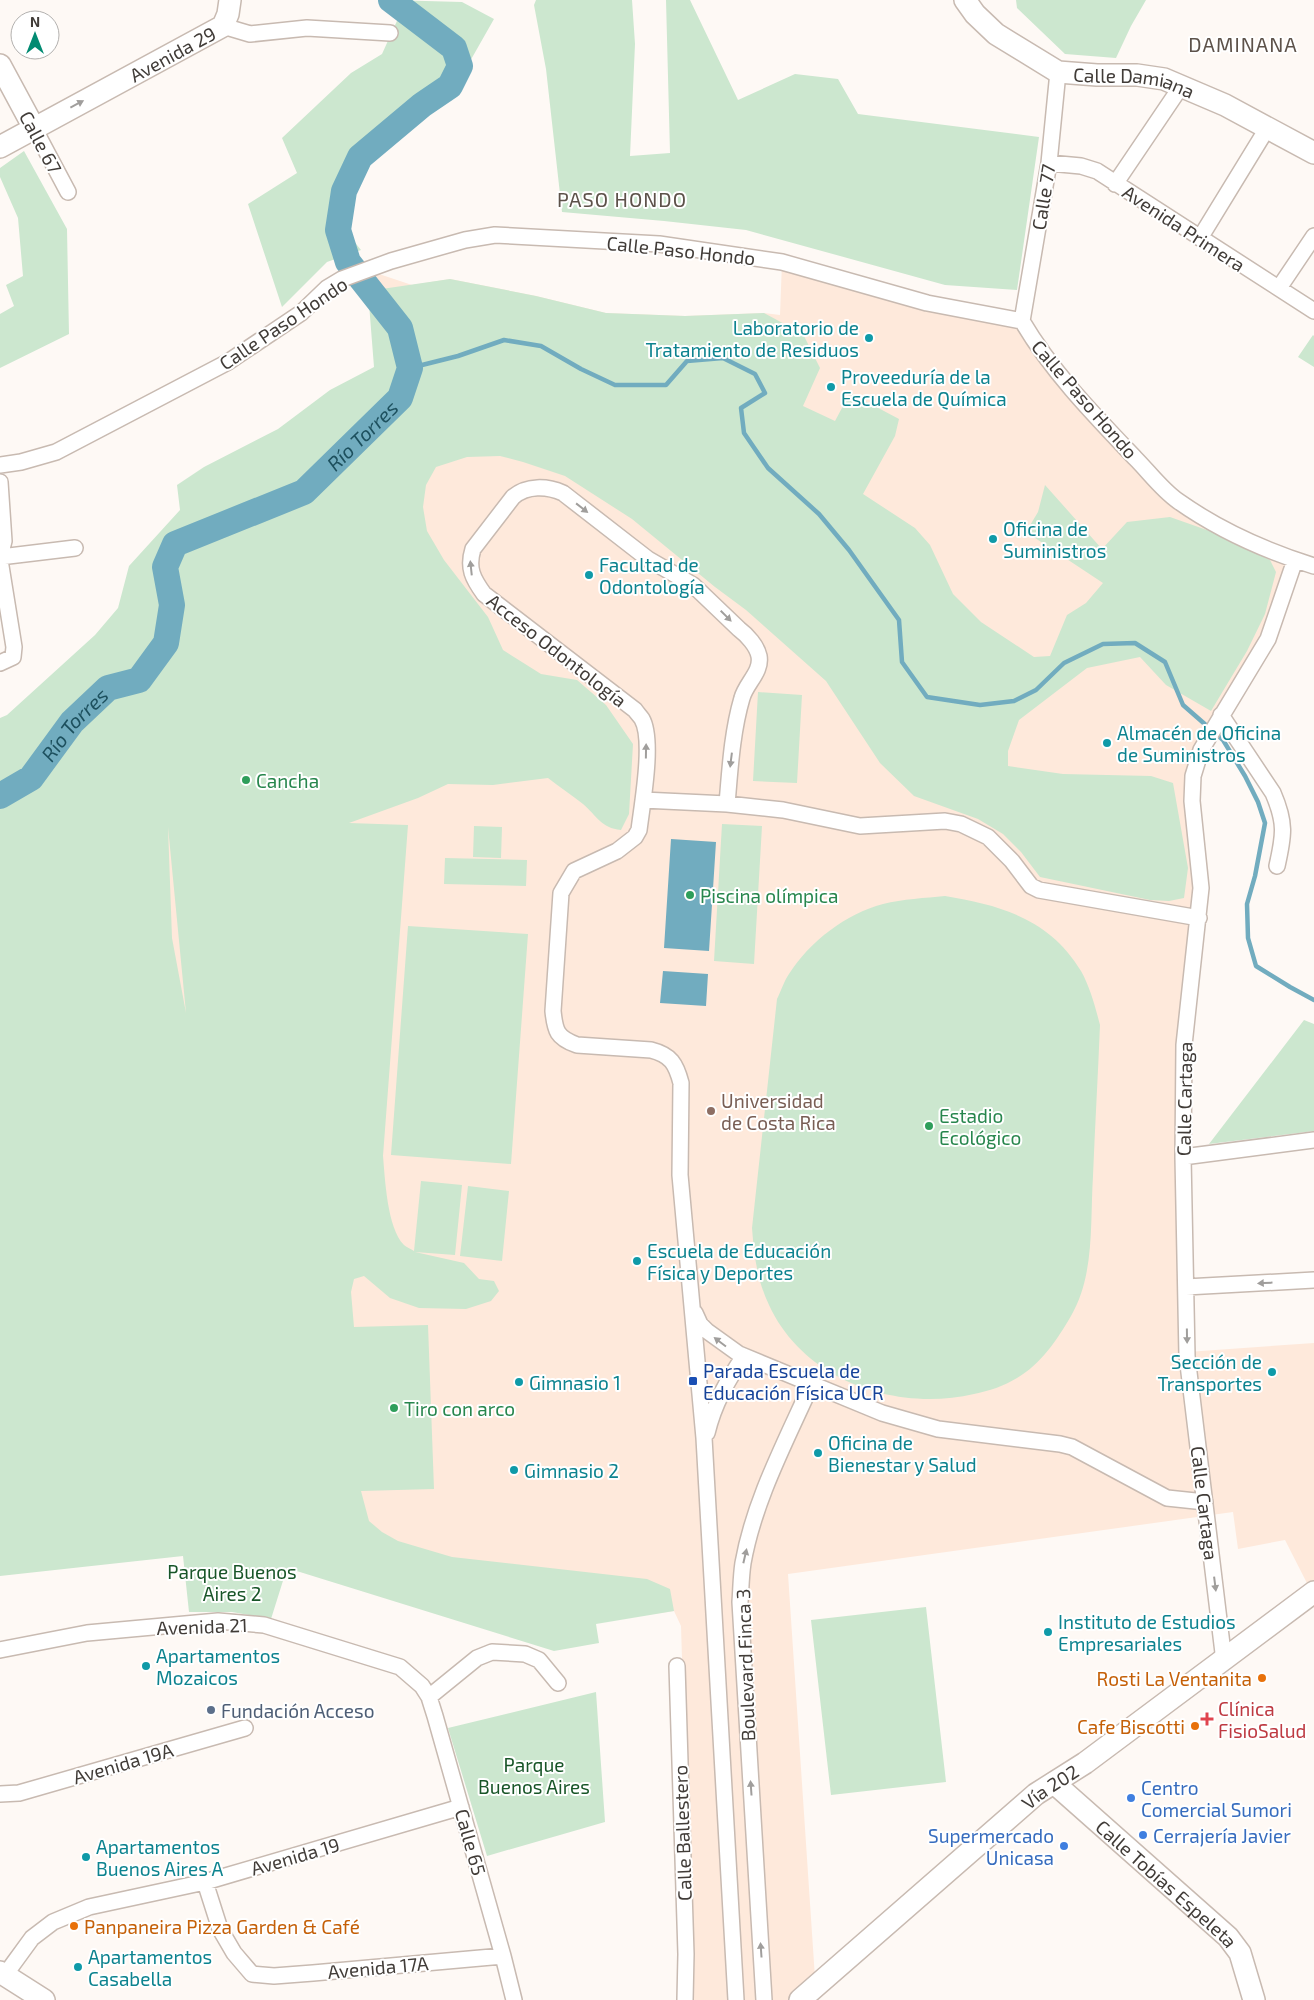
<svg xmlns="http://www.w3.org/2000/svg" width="1314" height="2000" font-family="'Exo 2',sans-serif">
	<rect width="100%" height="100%" fill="#fef9f5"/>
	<path fill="#fee9db" d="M782,262L1022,321L1175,499L1295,560L1268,639L1193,776L1198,855L1184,1045L1187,1352L1314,1343V1592L1312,1593L1285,1540L1238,1549L1233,1512L788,1574L815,1978L788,2000H691V1953L681,1626L674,1611L605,1621L272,1551L0,796L304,492L400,329L361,268L412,285L450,279L536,296L606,313L685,316L764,313L780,315Z"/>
	<path fill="#cce7cf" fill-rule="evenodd" d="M389,0L462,2L494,19L448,100L374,154L355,175L344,229L361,250L327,262L282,307L248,204L297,173L282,138L351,73L382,54L401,12Z
		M536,0H632L635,44L630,156L670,153L666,0H690L738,100L795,74L838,79L858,114L1039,137L1017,290L945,285L746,230L664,221L562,212L546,69L534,5Z
		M1016,0H1146L1131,26L1116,58L1065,54L1017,8Z
		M24,151L67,229L69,334L0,368V314L14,306L6,285L23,276L18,218L0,177V168Z
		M450,279L536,296L606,313L685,316L764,313L803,334L820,368L803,406L835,421L850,393L899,419L895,436L863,494L915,528L930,545L953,594L981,622L1034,657L1050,656L1067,615L1086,603L1103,583L1026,532L1038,512L1045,485L1102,549L1127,522L1170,517L1221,535L1270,560L1276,572L1265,614L1247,651L1211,711L1166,685L1140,657L1087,668L1019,720L1008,751V766L1063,774L1151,776L1173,783L1188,868L1184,898L1169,901L1150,900L1040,877L1021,852L1003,834L978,819L914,796L880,763L826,681L746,610L715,587L632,519L565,476L523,462L500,456L467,457L436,467L426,485L423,507L427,531L444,560L488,617L503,650L541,674L577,680L606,705L633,744L629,814L621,830C601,828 597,816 583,804C572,795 559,787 548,778L493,785L448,784L418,798L349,823L408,825L383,1156C385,1178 387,1228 404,1245C406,1247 411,1249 414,1251L421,1181L462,1185L455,1255L415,1252L464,1263L479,1279L494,1281L499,1291L491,1301L466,1309L419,1308L390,1298L364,1276L354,1279L351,1292L354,1327L428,1325L434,1489L361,1491L369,1521L382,1532L398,1541L452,1557L647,1579L670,1589L674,1611L596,1624L599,1643L554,1651L287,1568L271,1619L232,1612H189L183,1556L0,1576V718L7,715L95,635L118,608L129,566L180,510L177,485L204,467L278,429L330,390L374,367L368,291ZM168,827L186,1013L172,938Z
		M1313,335L1314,336V367L1298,357Z
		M758,692L802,695L797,783L753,781Z
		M722,824L762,826L754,964L714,961Z
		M474,826L502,827L501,858L473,857Z
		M445,858L527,860L526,886L444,884Z
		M945,896C1000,905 1050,919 1081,971C1090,987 1095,1006 1100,1025C1098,1075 1095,1125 1093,1176C1090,1222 1095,1275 1071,1316C1057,1340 1041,1364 1017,1378C1004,1386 989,1391 974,1394C896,1412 804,1381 769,1305C757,1280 754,1255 752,1228L777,999C781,991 784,981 789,974C810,941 846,914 883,904C903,899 925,898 945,896Z
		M408,926L528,934L511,1164L391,1155Z
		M1304,1020L1314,1024V1131L1209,1144Z
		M468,1186L509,1191L502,1261L460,1256Z
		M926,1607L946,1782L831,1795L811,1620Z
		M596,1692L605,1822L487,1856L448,1728Z"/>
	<path fill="#71acbf" d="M671,839L716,842L709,951L664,948Z
		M663,971L708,974L706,1006L660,1003Z"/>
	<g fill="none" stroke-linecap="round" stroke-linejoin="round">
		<path stroke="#71acbf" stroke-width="4.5" d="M410,368L458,356L504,340L541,346L581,369L615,385H666L687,361L723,358L755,374L765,393L741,408L744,433L768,468L819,514L849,550L899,620L902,662L927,697L980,705L1014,701L1036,690L1064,663L1103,644L1135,643L1165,662L1183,705L1223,740L1245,776L1258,802L1265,823L1255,876L1247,904L1248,938L1256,966L1290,987L1314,1000"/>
		<path stroke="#71acbf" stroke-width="26" id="s1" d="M0,796L31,778L72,722L108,688L139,680L166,643L172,605L165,567L175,544L304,492L400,398L410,368L400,328L348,262L338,230L344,191L360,157L422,105L450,86L460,66L454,48L391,0"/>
		<defs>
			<path id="street" d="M223,26L250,34L307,28L390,33
				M34,128L68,192
				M1049,163L1081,166L1097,171L1314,311
				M1115,184L1182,85
				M1200,238L1268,127
				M1279,288L1314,236
				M1022,321L1049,163L1058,72
				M0,465L21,462L56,452L228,362L301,313L327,288L342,279L391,261L465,240L495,235L659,244L782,262L927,303L1022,321C1052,372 1094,415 1135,458C1149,472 1162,490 1178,501C1219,530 1266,551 1314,566
				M0,482L4,541L0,556
				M0,557L75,548
				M0,560L14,647L13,657L0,663
				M1221,715L1273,793C1286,823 1284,835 1277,866
				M643,800L727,804L783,810L860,826L945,821L961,824L988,837L1012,861L1031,886L1039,890L1199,918
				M727,804C730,769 732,732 742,698C746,683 762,672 759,656C757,646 747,635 739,629L693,585L648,559L563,493C547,486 527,485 513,497L473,549C467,568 473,579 484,594L635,710C637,713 640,716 642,719C654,740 642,805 639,830L635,837L617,851L574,871L561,893L553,1011C555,1031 557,1038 577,1045L651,1050C671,1055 676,1064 681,1083L680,1175L704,1438L736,2000
				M1183,1157L1314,1140
				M1186,1287L1314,1280
				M695,1313L700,1324L707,1331L739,1354L882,1413L938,1429L1060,1444L1072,1447L1167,1498L1205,1502
				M707,1433C714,1404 727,1381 744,1356
				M0,1650L87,1633L218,1621L264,1625L400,1667L422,1686L429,1697L435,1716L503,1956L514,2000
				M1224,1661L1187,1356L1183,1157L1184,1045L1201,888L1192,801L1193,776L1201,750L1268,639L1295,560
				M677,1666L686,1954L685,2000
				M429,1697L477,1658L492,1652L525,1654L539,1660L558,1683
				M0,1794L19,1793L245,1728
				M205,1882L220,1929L234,1953L252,1974L274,1976L313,1973L503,1956
				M5,1975L32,1938L53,1922L89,1907L205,1882L461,1807
				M764,2000L740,1602C741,1589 741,1576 743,1563C754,1501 785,1443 811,1385"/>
			<g id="secondary">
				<path id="s2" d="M965,0L975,14L996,34L1058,72L1097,75H1137L1164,79L1225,105L1314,153"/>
				<path d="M0,65L34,128"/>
				<path id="s3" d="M0,147L223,26L228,14L230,0"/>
				<path id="s4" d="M1054,1783L1228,1937L1240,1953L1254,2000"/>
				<path d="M0,1972L44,2000"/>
				<path id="s5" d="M800,2000L1036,1794L1085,1763L1314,1592"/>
			</g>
		</defs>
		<use href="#street" stroke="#c8bab1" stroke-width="18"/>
		<use href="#secondary" stroke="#c8bab1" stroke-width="24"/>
		<use href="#street" stroke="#fff" stroke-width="15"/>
		<use href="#secondary" stroke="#fff" stroke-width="21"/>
	</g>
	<defs><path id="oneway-solid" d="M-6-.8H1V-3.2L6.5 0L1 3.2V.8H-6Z" transform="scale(1.25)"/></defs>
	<g fill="#a09e9c">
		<use href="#oneway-solid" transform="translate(77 104) rotate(-28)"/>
		<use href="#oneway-solid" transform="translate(582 508) rotate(38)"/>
		<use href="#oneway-solid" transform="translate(471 568) rotate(-96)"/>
		<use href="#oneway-solid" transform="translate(726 616) rotate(45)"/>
		<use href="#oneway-solid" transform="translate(646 751) rotate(-89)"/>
		<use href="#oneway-solid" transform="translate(731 760) rotate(97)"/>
		<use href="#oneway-solid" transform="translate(1265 1283) rotate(177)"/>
		<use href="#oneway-solid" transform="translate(1187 1336) rotate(89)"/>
		<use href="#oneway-solid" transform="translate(720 1342) rotate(-143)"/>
		<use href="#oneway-solid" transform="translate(745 1556) rotate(-77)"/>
		<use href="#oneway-solid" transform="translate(1215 1584) rotate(83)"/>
		<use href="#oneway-solid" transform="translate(751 1788) rotate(-94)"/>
		<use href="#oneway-solid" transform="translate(761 1950) rotate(-94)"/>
	</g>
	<g fill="#0f9aa8" stroke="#fff" stroke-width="2">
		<circle cx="869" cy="338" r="5"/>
		<circle cx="831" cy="387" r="5"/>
		<circle cx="993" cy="539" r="5"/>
		<circle cx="589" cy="575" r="5"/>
		<circle cx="1107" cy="743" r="5"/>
		<circle cx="637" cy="1261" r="5"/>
		<circle cx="1272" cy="1372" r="5"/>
		<circle cx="519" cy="1382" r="5"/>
		<circle cx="818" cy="1453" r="5"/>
		<circle cx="514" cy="1470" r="5"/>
		<circle cx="1048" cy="1632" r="5"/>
		<circle cx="146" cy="1666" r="5"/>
		<circle cx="86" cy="1857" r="5"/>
		<circle cx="78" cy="1967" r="5"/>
	</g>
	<g fill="#2e9e5b" stroke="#fff" stroke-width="2">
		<circle cx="246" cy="780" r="5"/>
		<circle cx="690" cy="895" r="5"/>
		<circle cx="929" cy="1126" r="5"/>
		<circle cx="394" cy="1408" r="5"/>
	</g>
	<circle fill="#8d6e63" stroke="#fff" stroke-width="2" cx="711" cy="1111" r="5"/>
	<rect fill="#1a4fb4" stroke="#fff" stroke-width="2" x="688" y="1376" width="10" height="10" rx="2.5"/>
	<g fill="#e8710a" stroke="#fff" stroke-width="2">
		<circle cx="1262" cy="1678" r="5"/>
		<circle cx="1195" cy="1726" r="5"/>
		<circle cx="74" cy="1926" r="5"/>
	</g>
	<circle fill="#5c6f8a" stroke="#fff" stroke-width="2" cx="211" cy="1710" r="5"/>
	<path fill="#e0444e" stroke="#fff" stroke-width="2" d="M1204.5 1711.5h5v5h5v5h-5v5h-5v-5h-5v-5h5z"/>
	<g fill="#3f7fe0" stroke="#fff" stroke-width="2">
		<circle cx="1131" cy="1798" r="5"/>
		<circle cx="1143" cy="1835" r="5"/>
		<circle cx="1064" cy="1846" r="5"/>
	</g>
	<g text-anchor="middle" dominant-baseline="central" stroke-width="4" stroke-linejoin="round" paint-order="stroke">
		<g font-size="19" fill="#413c38" stroke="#fff">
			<text stroke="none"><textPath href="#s3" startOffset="196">Avenida 29</textPath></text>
			<text stroke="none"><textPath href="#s2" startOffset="196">Calle Damiana</textPath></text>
			<text transform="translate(41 142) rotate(62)">Calle 67</text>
			<text transform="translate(1043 197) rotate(-81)">Calle 77</text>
			<text transform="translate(1184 228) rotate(33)">Avenida Primera</text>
			<text transform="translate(681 250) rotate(6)">Calle Paso Hondo</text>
			<text transform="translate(283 323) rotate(-34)">Calle Paso Hondo</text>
			<text transform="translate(1085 399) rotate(49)">Calle Paso Hondo</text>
			<text transform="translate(557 650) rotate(38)">Acceso Odontología</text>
			<text transform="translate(1184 1099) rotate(-89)">Calle Cartaga</text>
			<text transform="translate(1205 1503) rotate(83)">Calle Cartaga</text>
			<text transform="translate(202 1626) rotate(-2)">Avenida 21</text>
			<text transform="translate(745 1665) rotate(-92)">Boulevard Finca 3</text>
			<text transform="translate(123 1763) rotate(-16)">Avenida 19A</text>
			<text stroke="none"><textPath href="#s5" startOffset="329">Vía 202</textPath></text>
			<text transform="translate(682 1833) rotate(-92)">Calle Ballestero</text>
			<text transform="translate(471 1842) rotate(74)">Calle 65</text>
			<text transform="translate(295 1856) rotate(-16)">Avenida 19</text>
			<text stroke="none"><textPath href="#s4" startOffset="151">Calle Tobías Espeleta</textPath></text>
			<text transform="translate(378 1967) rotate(-5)">Avenida 17A</text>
		</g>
		<g font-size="19" fill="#0d838f" stroke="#fff" text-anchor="start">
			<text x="859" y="327" text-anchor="end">Laboratorio de<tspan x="859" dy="22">Tratamiento de Residuos</tspan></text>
			<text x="841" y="376">Proveeduría de la<tspan x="841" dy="22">Escuela de Química</tspan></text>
			<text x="1003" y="528">Oficina de<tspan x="1003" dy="22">Suministros</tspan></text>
			<text x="599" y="564">Facultad de<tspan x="599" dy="22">Odontología</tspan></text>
			<text x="1117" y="732">Almacén de Oficina<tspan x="1117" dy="22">de Suministros</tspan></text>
			<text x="647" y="1250">Escuela de Educación<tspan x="647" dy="22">Física y Deportes</tspan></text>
			<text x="1262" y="1361" text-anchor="end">Sección de<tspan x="1262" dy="22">Transportes</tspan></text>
			<text x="529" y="1382">Gimnasio 1</text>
			<text x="828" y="1442">Oficina de<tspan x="828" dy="22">Bienestar y Salud</tspan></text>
			<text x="524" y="1470">Gimnasio 2</text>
			<text x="1058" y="1621">Instituto de Estudios<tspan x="1058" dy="22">Empresariales</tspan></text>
			<text x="156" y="1655">Apartamentos<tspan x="156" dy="22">Mozaicos</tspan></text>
			<text x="96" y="1846">Apartamentos<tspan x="96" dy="22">Buenos Aires A</tspan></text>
			<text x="88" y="1956">Apartamentos<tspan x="88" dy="22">Casabella</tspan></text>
		</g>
		<g font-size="19" fill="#27864d" stroke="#fff" text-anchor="start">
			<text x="256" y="780">Cancha</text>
			<text x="700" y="895">Piscina olímpica</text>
			<text x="939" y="1115">Estadio<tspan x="939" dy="22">Ecológico</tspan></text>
			<text x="404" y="1408">Tiro con arco</text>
		</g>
		<g font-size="19" fill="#785e54" stroke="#fff" text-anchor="start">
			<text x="721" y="1100">Universidad<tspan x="721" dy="22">de Costa Rica</tspan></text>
		</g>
		<g font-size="19" fill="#164399" stroke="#fff" text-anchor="start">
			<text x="703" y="1370">Parada Escuela de<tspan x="703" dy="22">Educación Física UCR</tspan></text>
		</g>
		<g font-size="19" fill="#185528" stroke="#fff">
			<text x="232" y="1571">Parque Buenos<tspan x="232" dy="22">Aires 2</tspan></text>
			<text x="534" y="1764">Parque<tspan x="534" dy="22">Buenos Aires</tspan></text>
		</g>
		<g font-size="19" fill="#c56008" stroke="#fff" text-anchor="end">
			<text x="1252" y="1678">Rosti La Ventanita</text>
			<text x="1185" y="1726">Cafe Biscotti</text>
			<text x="84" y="1926" text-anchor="start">Panpaneira Pizza Garden &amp; Café</text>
		</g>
		<g font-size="19" fill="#be3a42" stroke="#fff" text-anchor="start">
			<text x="1218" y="1708">Clínica<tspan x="1218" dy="22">FisioSalud</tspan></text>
		</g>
		<g font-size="19" fill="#4e5e75" stroke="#fff" text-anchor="start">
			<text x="221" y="1710">Fundación Acceso</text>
		</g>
		<g font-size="19" fill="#366cbe" stroke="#fff" text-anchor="start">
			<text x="1141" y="1787">Centro<tspan x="1141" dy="22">Comercial Sumori</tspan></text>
			<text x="1054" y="1835" text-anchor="end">Supermercado<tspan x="1054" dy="22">Unicasa</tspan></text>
			<text x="1153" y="1835">Cerrajería Javier</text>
		</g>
		<g font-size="20" letter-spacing="1" fill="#5d524a" stroke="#fff">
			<text x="1243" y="44">DAMINANA</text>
			<text x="622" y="199">PASO HONDO</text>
		</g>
		<g font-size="20" font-style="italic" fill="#1d505e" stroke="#fff">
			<text stroke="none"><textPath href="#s1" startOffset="555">Río Torres</textPath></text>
			<text stroke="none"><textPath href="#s1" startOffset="105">Río Torres</textPath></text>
		</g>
	</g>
	<g transform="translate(35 35)"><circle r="24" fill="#ffffff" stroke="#b3b1af"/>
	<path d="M0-4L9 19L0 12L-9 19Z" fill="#028b72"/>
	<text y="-8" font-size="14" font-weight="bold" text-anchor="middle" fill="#413c38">N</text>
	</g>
</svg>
